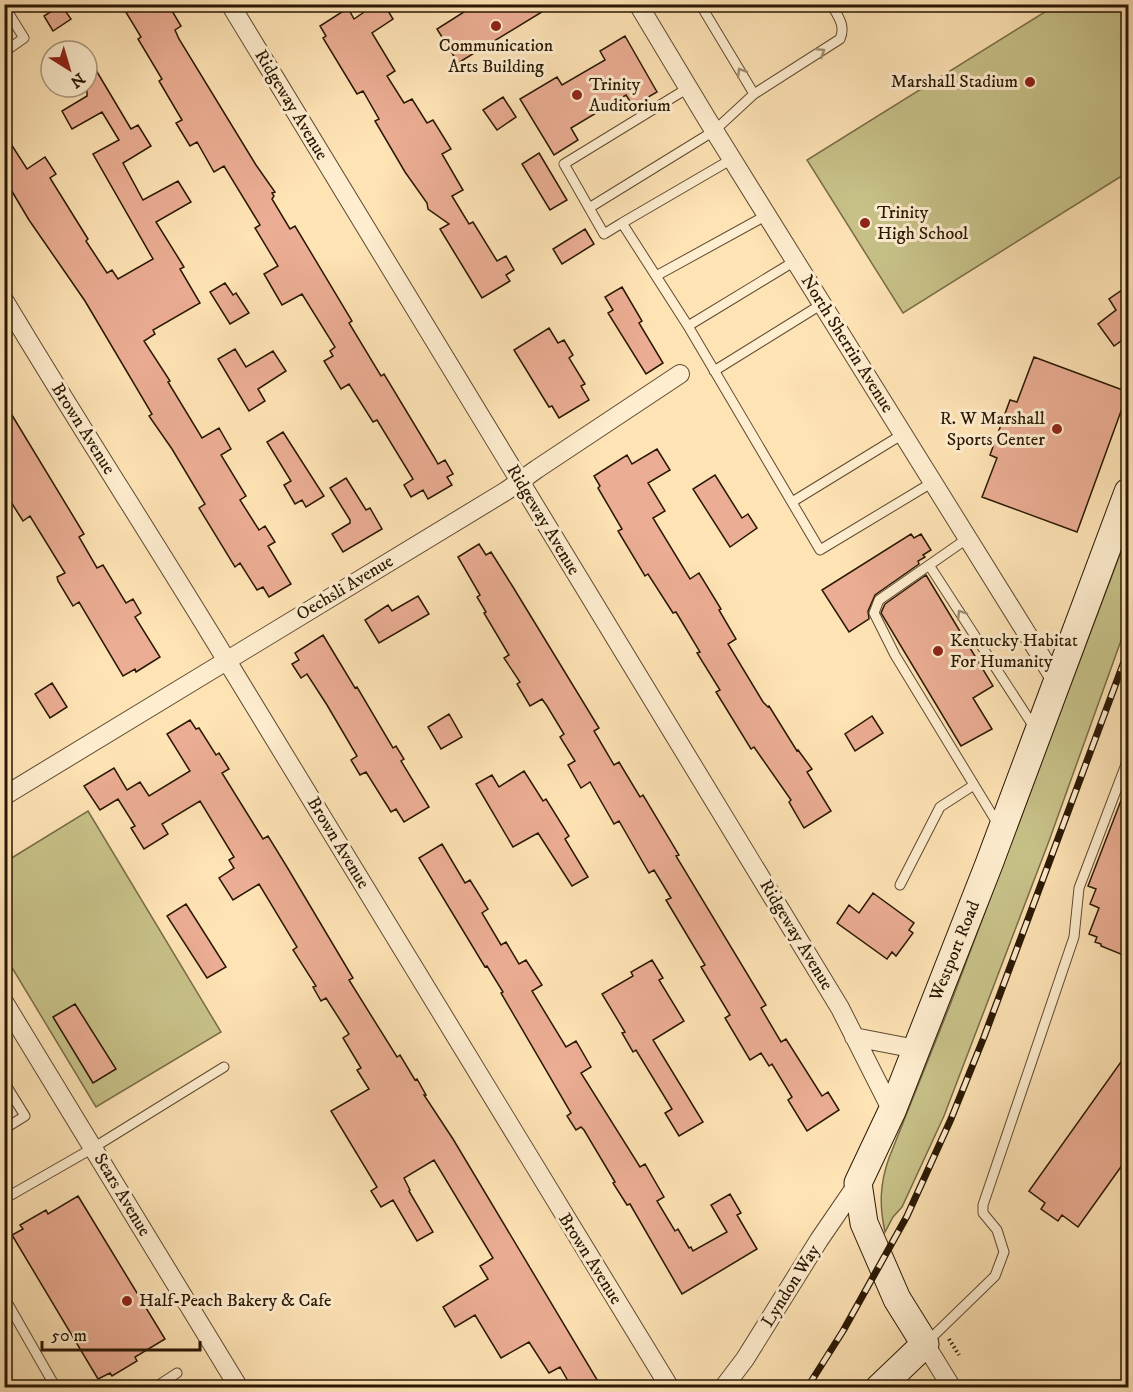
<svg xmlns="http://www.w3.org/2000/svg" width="1133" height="1392" font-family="'IM FELL DW Pica',serif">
	<rect width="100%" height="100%" fill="#fee3b5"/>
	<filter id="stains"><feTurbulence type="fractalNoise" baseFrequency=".00333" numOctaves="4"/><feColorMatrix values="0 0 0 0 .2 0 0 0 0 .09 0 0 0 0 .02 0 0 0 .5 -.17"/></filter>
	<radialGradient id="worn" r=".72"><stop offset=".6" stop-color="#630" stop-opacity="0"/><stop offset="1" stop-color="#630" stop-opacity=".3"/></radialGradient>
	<path fill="#c7c188" stroke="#786c46" stroke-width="1.5" d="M1056,5H1128V172L903,313L807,160Z
		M1128,533V621L1049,841L944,1116L902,1207L893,1217L885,1232C879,1205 880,1183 889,1158L950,1005Z
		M88,811L221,1032L96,1107L5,956V862Z"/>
	<path fill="#ebad93" stroke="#291703" stroke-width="1.5" d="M121,4H168L181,26L175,30L179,39L256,165L275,192L272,193L274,196L272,199L290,229L295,226L352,321L349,323L381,376L384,374L434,457L438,464L445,460L453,474L447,477L452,485L428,499L423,490L411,497L404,485L413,479L377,420L373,422L349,384L341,389L324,361L333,356L330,351L335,347L302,294L282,305L264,274L278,266L255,228L260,225L224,166L214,172L197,142L190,146L176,123L182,120L159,81L162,79L138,39L141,37Z
		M376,4H384L393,19L372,33L395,71L387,76L404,103L412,99L427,123L433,120L451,149L442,154L463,190L452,196L469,224L473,222L497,261L506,256L514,270L506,275L510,281L482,298L440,229L449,224L428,209L427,203L405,172L375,121L379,119L363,91L357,94L323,38L326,36L320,26L348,8L354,19Z
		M459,4H555L458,63L437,29L464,12Z
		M61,5L71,19L53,31L44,16Z
		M625,36L657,92L633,106L626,95L571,128L578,140L554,155L520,99L557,77L562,85L605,60L600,51Z
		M87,55L131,129L138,125L151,146L123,163L143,200L178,181L191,202L156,222L184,267L180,269L200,303L153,330L155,334L144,341L170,381L168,382L202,438L219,428L231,449L221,455L246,496L240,500L259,530L265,526L275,542L268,546L291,584L269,597L263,587L257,590L240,563L235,567L199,508L205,504L172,449L149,416L152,414L85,301L29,220L4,178V133L27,169L45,157L56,174L50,178L88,239L86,241L107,273L112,270L118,279L153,259L93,154L119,140L102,112L72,129L62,111L87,96Z
		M503,97L516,117L497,130L483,110Z
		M539,153L567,200L550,210L522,164Z
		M585,229L594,244L562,264L553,249Z
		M225,283L233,295L236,293L249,313L230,324L210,292Z
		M1128,286V336L1114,346L1098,324L1116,310L1109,299Z
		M622,287L642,321L639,323L663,363L646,374L608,313L613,310L605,297Z
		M549,328L558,343L564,340L573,355L569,358L585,384L581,386L589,400L559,418L552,406L549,407L514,350Z
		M235,349L246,367L273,351L286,371L258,389L265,401L249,411L218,359Z
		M1034,357L1128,392L1077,532L982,497L997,458L990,455L1010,400L1017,402Z
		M4,402L84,534L79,537L97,568L103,565L126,603L133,599L141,613L135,617L160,657L136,672L135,669L123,676L79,602L73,606L58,581L57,577L65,573L30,516L23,521L4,491Z
		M283,432L324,496L306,507L302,500L295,504L284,485L291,481L267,442Z
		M657,449L670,470L648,483L665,511L653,518L690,579L699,573L721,609L719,610L736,639L728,644L763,702L768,707L769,706L797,751L798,750L812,769L807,772L831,811L804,828L789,802L791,800L754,747L751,749L716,692L720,690L697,653L700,652L676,612L673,613L648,574L645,576L618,531L622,529L598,488L600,486L594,476L627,455L632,464Z
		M715,475L742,518L748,514L757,528L730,547L693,489Z
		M346,478L366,510L370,508L382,529L343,552L332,534L350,523V520L330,488Z
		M911,534L914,538L921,534L931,550L923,555L925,557L918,561L919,564L875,595L868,611L869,619L849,632L822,590Z
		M479,544L486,555L491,552L513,587L599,728L594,731L614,765L619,762L640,797L643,795L679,855L676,856L766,1005L761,1008L781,1042L786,1039L822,1096L828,1092L839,1110L807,1131L788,1100L792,1097L772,1064L769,1066L761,1053L750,1060L725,1018L730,1015L701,967L705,965L666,900L671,898L654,870L649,873L619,821L614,824L590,782L581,788L568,765L575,761L560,737L564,734L547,706L542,699L530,706L517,684L520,682L504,658L509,655L484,613L486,612L477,597L480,595L458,557Z
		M926,575L993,686L973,698L992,729L961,746L881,613L885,604Z
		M418,596L429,614L379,643L365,620L388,605L392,611Z
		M323,635L355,688L357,687L393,748L396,746L404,759L401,761L429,807L404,822L396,809L391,812L366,772L360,775L351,760L357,756L327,705L307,674L301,678L292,664L299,660L295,653Z
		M52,683L67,707L50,718L35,694Z
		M449,714L462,737L441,749L428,727Z
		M872,716L883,733L855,751L845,734Z
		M190,720L196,729L199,728L216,755L219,753L229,769L222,773L263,839L268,836L287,867L353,978L349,980L397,1057L400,1055L415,1080L417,1079L426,1095H424L453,1139L602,1388H572L560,1367L549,1373L529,1342L501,1358L475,1315L455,1327L443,1307L488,1279L480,1266L493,1258L434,1160L404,1178L410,1190L409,1191L433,1232L417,1241L393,1200L381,1207L371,1191L377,1187L331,1111L369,1089L357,1070L361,1068L343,1038L349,1034L326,998L321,1001L313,987L316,986L293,950L297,947L259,884L233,900L219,878L234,868L229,860L234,857L200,801L162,824L168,834L144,849L131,828L135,826L118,799L100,810L84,786L114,768L127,790L140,782L149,796L190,771L167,734Z
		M524,771L543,801L546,799L569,836L565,839L588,877L572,886L538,833L513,847L476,784L492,775L499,787Z
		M1127,785L1128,786V957L1101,946V944L1095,942L1097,937L1089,934L1099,908L1090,904L1096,889L1088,886Z
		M442,844L465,883L470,880L488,909L482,913L501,945L506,942L519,964L526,960L542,985L532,991L566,1047L576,1041L591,1067L581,1073L640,1167L645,1164L664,1197L657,1201L675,1231L678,1229L689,1248L691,1247L693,1251L727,1232L711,1205L730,1194L741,1213L737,1215L757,1249L682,1294L630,1204L627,1205L613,1183L615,1182L584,1130L581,1127L576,1130L567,1116L571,1113L501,993L503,992L487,966L485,967L419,858Z
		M873,893L914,923L909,930L913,933L896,956L892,952L887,959L837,923L849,905L859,913Z
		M186,904L226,967L207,978L167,916Z
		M652,960L663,978L659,980L684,1021L653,1040L703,1122L679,1136L665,1113L672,1109L636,1050L633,1052L622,1033L625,1032L602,994L633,976L631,972Z
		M75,1004L116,1069L93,1083L53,1017Z
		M1128,1052V1157L1078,1227L1062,1215L1058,1221L1041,1209L1045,1203L1029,1191Z
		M78,1196L165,1339L135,1357L137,1361L112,1376L110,1373L98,1379L12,1235L23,1229L20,1225L46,1210L48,1214Z"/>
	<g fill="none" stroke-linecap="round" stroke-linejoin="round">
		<defs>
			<path id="service" d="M4,6L24,38L4,52
				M688,88L564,164L604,234L622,223L688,326L820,550L933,482
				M754,94L840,39C846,26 838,16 831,4
				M589,208L714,131L754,94L700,4
				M622,223L732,159
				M656,276L767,215
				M688,326L795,261
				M714,371L822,304
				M792,502L903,434
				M968,538L879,600L874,613L895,655L999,826
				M929,565L1034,727
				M900,885L940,807L974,785
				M4,1082L25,1116L4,1129
				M4,1199L93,1148L224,1067
				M4,1297L56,1388
				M926,1343L995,1276L1004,1252L997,1230L983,1213V1205L1074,937L1079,888L1128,759
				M154,1388L177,1373"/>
			<path id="minor" d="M230,4L840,1008L892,1111
				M638,4L707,119L1057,682
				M4,300C72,414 144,525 213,638C367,887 516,1139 670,1388
				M4,796L506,491L537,469L680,374
				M4,1002L239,1388
				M854,1037L916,1049
				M925,1344L952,1388
				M723,1388L745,1359L819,1240L858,1183"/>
			<path id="secondary" d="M879,1388L925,1344L897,1299L864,1223L858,1183L892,1111L989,864L1128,492"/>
		</defs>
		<use href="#service" stroke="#5e4a30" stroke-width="11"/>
		<use href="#minor" stroke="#5e4a30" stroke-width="20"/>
		<use href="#secondary" stroke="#291703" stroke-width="29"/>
		<path stroke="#291703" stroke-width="4" stroke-dasharray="1.5 3" stroke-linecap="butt" d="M949,1339L959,1355"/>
		<use href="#service" stroke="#feedcf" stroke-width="9"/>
		<use href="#minor" stroke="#feedcf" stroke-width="18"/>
		<use href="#secondary" stroke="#feedcf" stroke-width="27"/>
		<defs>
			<path id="rail" d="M807,1388L843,1331L907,1216L951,1119L984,1037L1128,651"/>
		</defs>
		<use href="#rail" stroke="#291703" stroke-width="7"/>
		<use href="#rail" stroke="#feedcf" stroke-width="4.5" stroke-dasharray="14" stroke-linecap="butt"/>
	</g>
	<defs><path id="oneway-chevron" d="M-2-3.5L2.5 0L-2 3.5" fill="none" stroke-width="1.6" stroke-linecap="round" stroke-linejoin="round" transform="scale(1.5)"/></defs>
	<g stroke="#9e8d73">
		<use href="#oneway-chevron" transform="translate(821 52) rotate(-32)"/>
		<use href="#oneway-chevron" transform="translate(741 72) rotate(-121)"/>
		<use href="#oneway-chevron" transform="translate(961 614) rotate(-123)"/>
	</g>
	<g fill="#8f2418" stroke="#feedcf" stroke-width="2">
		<circle cx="496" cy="26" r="6"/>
		<circle cx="1030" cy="82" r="6"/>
		<circle cx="577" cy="95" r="6"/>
		<circle cx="865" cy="223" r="6"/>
		<circle cx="1057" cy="429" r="6"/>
		<circle cx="938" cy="651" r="6"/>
		<circle cx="127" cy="1301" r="6"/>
	</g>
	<g text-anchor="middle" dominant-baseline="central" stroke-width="6" stroke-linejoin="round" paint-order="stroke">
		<g font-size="18" fill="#291703" stroke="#feedcf" text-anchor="start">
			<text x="496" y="46" text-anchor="middle">Communication<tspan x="496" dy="21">Arts Building</tspan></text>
			<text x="1018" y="82" text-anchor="end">Marshall Stadium</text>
			<text x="589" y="85">Trinity<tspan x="589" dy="21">Auditorium</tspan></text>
			<text x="877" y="213">Trinity<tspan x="877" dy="21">High School</tspan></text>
			<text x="1045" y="419" text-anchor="end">R. W Marshall<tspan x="1045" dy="21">Sports Center</tspan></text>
			<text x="950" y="641">Kentucky Habitat<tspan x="950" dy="21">For Humanity</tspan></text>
			<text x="139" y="1301">Half-Peach Bakery &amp; Cafe</text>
		</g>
		<g font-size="18" fill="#291703" stroke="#feedcf">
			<text transform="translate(291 105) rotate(59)">Ridgeway Avenue</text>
			<text transform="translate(847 344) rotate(58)">North Sherrin Avenue</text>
			<text transform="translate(83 429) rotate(58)">Brown Avenue</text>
			<text transform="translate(543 520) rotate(59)">Ridgeway Avenue</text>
			<text transform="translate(345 588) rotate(-31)">Oechsli Avenue</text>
			<text transform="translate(338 843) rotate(59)">Brown Avenue</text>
			<text transform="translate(796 935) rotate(59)">Ridgeway Avenue</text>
			<text transform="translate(955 951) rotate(-68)">Westport Road</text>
			<text transform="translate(122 1195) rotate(59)">Sears Avenue</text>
			<text transform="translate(590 1259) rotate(58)">Brown Avenue</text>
			<text transform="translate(791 1286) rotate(-58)">Lyndon Way</text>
		</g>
	</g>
	<rect width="1133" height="1392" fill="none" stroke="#fee3b5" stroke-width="24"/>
	<rect x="6" y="6" width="1121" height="1380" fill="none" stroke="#291703" stroke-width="3"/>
	<rect x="12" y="12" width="1109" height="1368" fill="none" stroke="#291703" stroke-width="1.5"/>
	<g transform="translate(69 69) rotate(143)"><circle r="28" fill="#feedcf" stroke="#a9977d" stroke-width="1.5"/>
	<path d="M0-4.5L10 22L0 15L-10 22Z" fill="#8f2418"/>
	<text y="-9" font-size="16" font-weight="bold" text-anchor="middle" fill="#291703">N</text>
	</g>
	<path d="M42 1341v9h158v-9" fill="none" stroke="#291703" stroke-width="3"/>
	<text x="51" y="1341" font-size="18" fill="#291703" stroke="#feedcf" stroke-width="4.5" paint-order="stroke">50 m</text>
	<rect width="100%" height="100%" filter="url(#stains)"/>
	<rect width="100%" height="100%" fill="url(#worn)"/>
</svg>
